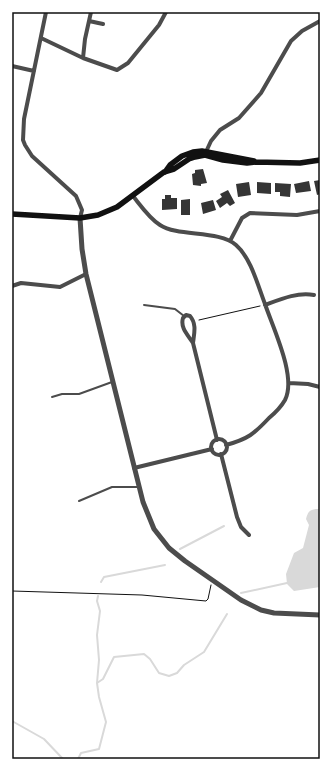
<svg xmlns="http://www.w3.org/2000/svg" width="332" height="771" font-family="'PT Sans',sans-serif">
	<rect width="100%" height="100%" fill="#fff"/>
	<path fill="#d9d9d9" d="M316,509H320V587L294,591L287,584L286,574L294,553L303,548L309,525L306,519C308,512 309,510 316,509Z"/>
	<g fill="none" stroke-linecap="round" stroke-linejoin="round">
		<path stroke="#d9d9d9" stroke-width="2" d="M180,549L224,526
			M101,582L104,577L165,565
			M241,593L287,583
			M97,683L99,660L97,635L100,611L97,601L98,596
			M12,721L44,739L63,759
			M78,759L81,753L99,749L106,722L99,697L97,683L103,679L114,657L144,654L150,659L159,673L169,676L177,673L184,665L204,652L227,614"/>
	</g>
	<path fill="#353535" d="M203,169L207,183L201,184V186L193,185L192,174L195,173V170Z
		M320,180V194L317,195L314,181Z
		M309,181L311,191L296,193L294,184Z
		M249,182L251,195L238,197L236,184Z
		M257,182L271,183V194L257,193Z
		M275,183L291,184L290,197L280,196V192H275Z
		M228,190L235,203L230,206L227,203L220,208L216,201L222,197L220,194Z
		M165,195H171V198H177V209L162,210V199H165Z
		M190,199V215H181V200Z
		M213,200L216,210L203,214L201,203Z"/>
	<g fill="none" stroke-linecap="round" stroke-linejoin="round">
		<path stroke="#111" stroke-width="1" d="M199,320L260,306
			M12,591L142,595L206,601L208,599L211,585"/>
		<path stroke="#4c4c4c" stroke-width="2" d="M144,305L175,309L184,316
			M52,397L62,394H79L112,382
			M79,501L112,487H138"/>
		<path stroke="#4c4c4c" stroke-width="4" d="M46,12L24,119L23,140L25,145L32,156L76,196L82,210L80,218
			M89,21L103,24
			M41,38L83,58L117,70L128,63L159,25L166,12
			M83,58L85,39L91,12
			M12,66L34,71
			M205,154L211,141L220,130L239,118L261,93L291,41L302,31L320,21
			M133,196C141,206 149,218 160,225C178,237 219,230 236,245C251,258 258,286 265,304C273,328 297,377 285,400C281,407 275,413 269,418C254,434 248,439 226,445
			M230,241L242,218L250,213L297,215L320,211
			M12,286L21,283L60,287L86,274
			M265,305C281,299 297,292 314,295
			M193,343C188,335 180,328 183,318L186,315L190,316C197,324 194,334 193,343L217,440
			M289,383L308,384L320,387
			M211 447a8 8 0 1 1 16 0a8 8 0 1 1-16 0Z
			M221,454L237,517L241,527L249,535
			M134,468L212,449"/>
		<path stroke="#4c4c4c" stroke-width="5" d="M80,218L82,249L86,274L143,502L154,529L169,548L185,561L241,600L261,610L274,613L320,615"/>
		<path stroke="#111" stroke-width="5.5" d="M165,172L170,165L182,156L193,152L202,151L254,161
			M12,214L80,218L98,215L117,207L164,172L174,169L189,159L195,157L205,155L223,160L247,163L256,162L300,163L320,160"/>
	</g>
	<rect width="332" height="771" fill="none" stroke="#ffffff" stroke-width="26"/>
	<rect x="13" y="13" width="306" height="745" fill="none" stroke="#111" stroke-width="1.5"/>
</svg>
